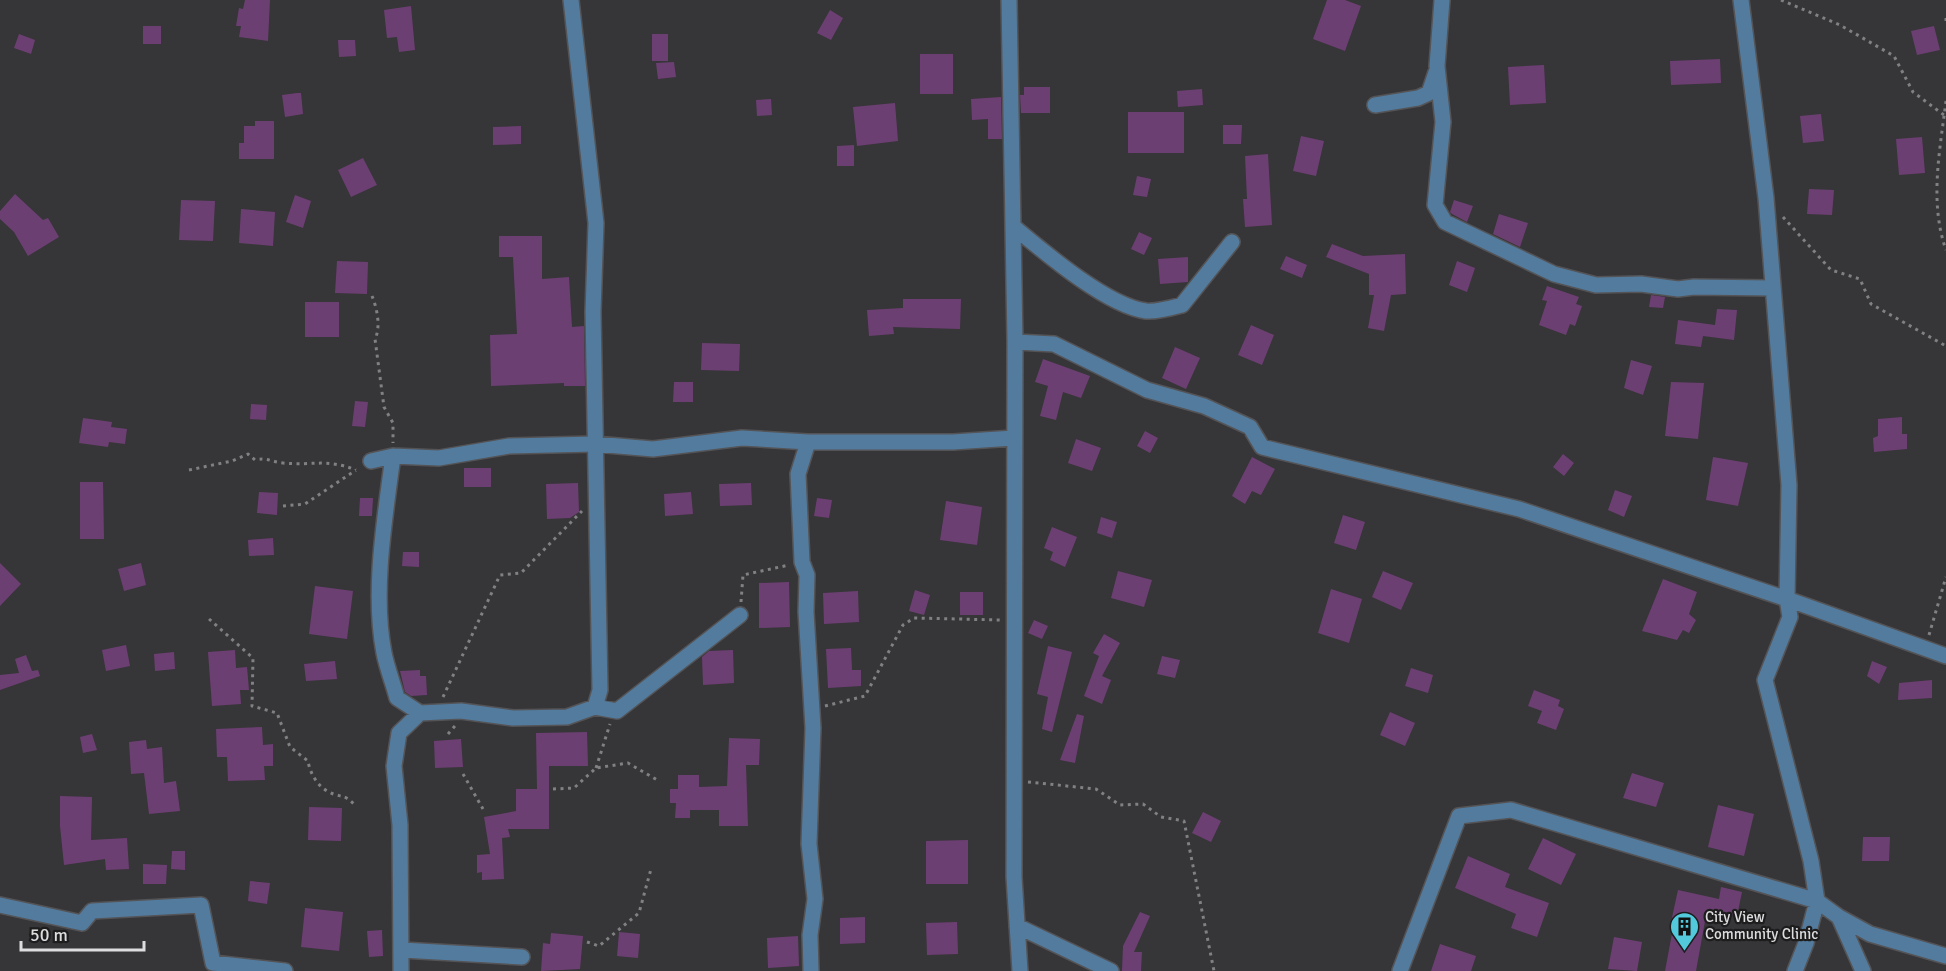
<svg xmlns="http://www.w3.org/2000/svg" width="1946" height="971" font-family="Signika,sans-serif">
	<rect width="100%" height="100%" fill="#363538"/>
	<path fill="#6c3f72" d="M245,0H270L268,41L239,37L241,26H236L239,8L243,9Z
		M1327,0H1345L1361,6L1345,51L1313,39Z
		M411,6L415,50L399,52L397,37L387,38L384,10Z
		M830,10L843,18L831,40L817,33Z
		M143,26H161V44H143Z
		M1934,26L1940,50L1917,55L1911,31Z
		M19,34L35,40L31,54L14,48Z
		M652,34H668V61H652Z
		M338,40H355L356,56L339,57Z
		M920,54H953V94H920Z
		M1720,59L1721,83L1671,85L1670,61Z
		M674,62L676,77L658,79L656,63Z
		M1544,65L1546,103L1510,105L1508,67Z
		M1024,87H1050V113H1021L1020,95H1024Z
		M1202,89L1203,105L1178,107L1177,91Z
		M297,93H301L303,114L285,117L282,95Z
		M1001,97L1002,139H988V119L972,120L971,99Z
		M771,99L772,115L757,116L756,100Z
		M895,103L898,141L857,146L853,107Z
		M1128,112H1184V153H1128Z
		M1821,114L1824,141L1803,143L1800,116Z
		M255,121H274V159H239V143H244V126H255Z
		M1223,125H1242L1241,144H1223Z
		M521,126V144L493,145V127Z
		M1301,136L1324,141L1316,176L1293,171Z
		M1922,137L1925,173L1899,175L1896,139Z
		M854,145V166H837V146Z
		M1268,154L1272,225L1245,227L1243,199H1247L1245,156Z
		M363,158L377,185L351,197L338,170Z
		M1137,176L1151,179L1147,197L1133,195Z
		M1809,189L1834,190L1832,215L1807,214Z
		M15,194L43,220L48,218L59,237L28,256L14,232L0,219V211Z
		M295,195L311,201L303,228L286,222Z
		M181,200L215,201L213,241L179,240Z
		M1454,200L1473,206L1467,222L1452,214L1450,212Z
		M241,209L275,212L273,246L239,243Z
		M1499,214L1528,223L1520,247L1493,234Z
		M1139,232L1152,238L1144,255L1131,249Z
		M499,236H542V279L569,277L572,327L584,326L585,386H564V383L491,386L490,335L517,334L513,257H499Z
		M1332,244L1363,256L1405,254L1406,294L1391,295L1384,331L1368,328L1374,295H1369V274L1326,257Z
		M1286,256L1307,265L1302,278L1280,269Z
		M1188,257V282L1160,284L1158,259Z
		M337,261L368,262L367,294L335,293Z
		M1457,261L1475,268L1467,292L1449,285Z
		M1547,286L1579,297L1576,304L1582,306L1575,326L1570,324L1566,335L1539,325L1547,301L1542,300Z
		M1651,295L1665,297L1663,308L1649,307Z
		M903,299H961L960,329L893,327L894,334L869,336L867,310L903,308Z
		M305,302H339V337H305Z
		M1717,309L1737,310L1734,340L1703,336L1701,347L1675,344L1678,320L1715,325Z
		M1251,325L1274,335L1262,365L1238,355Z
		M702,343L740,344L739,371L701,370Z
		M1175,347L1200,358L1186,389L1162,378Z
		M1043,359L1090,376L1081,398L1063,392L1056,420L1040,416L1048,386L1035,382Z
		M1631,360L1652,366L1643,395L1624,388Z
		M674,382H693V402H673Z
		M1671,382L1704,383L1698,439L1665,436Z
		M355,401L368,402L365,427L352,426Z
		M251,404L267,405L266,420L250,419Z
		M1902,417V434H1907V449L1874,452L1873,438L1878,436V419Z
		M83,418L112,422L111,427L127,429L125,444L109,442L108,447L79,443Z
		M1145,431L1158,438L1150,453L1137,446Z
		M1076,439L1101,448L1092,471L1068,463Z
		M1563,454L1574,463L1564,476L1553,467Z
		M1252,457L1275,469L1261,495L1252,491L1245,504L1232,496Z
		M1713,457L1748,463L1738,506L1706,500Z
		M464,468H491V487H464Z
		M80,482H103L104,539H80Z
		M578,483L579,512L570,518L547,519L546,484Z
		M751,483L752,505L720,506L719,484Z
		M1615,490L1632,496L1624,517L1608,510Z
		M259,492L278,493L277,515L257,513Z
		M691,492L693,514L665,516L664,494Z
		M360,498H373L372,516H359Z
		M817,498L832,500L829,518L814,516Z
		M946,501L982,507L977,545L940,540Z
		M1343,515L1365,522L1356,550L1334,543Z
		M1101,517L1117,522L1112,538L1097,533Z
		M1052,527L1077,537L1065,567L1050,560L1053,552L1044,548Z
		M273,538L274,555L249,556L248,540Z
		M403,552H419V567L402,566Z
		M0,563L21,584L0,606Z
		M141,563L146,585L124,591L118,569Z
		M1118,571L1152,580L1144,607L1111,598Z
		M1383,571L1413,583L1401,610L1372,597Z
		M1663,579L1697,592L1689,614L1696,620L1689,633L1683,630L1677,640L1642,631Z
		M789,582L790,627L759,628V583Z
		M315,586L353,591L347,639L309,634Z
		M1331,589L1362,599L1349,643L1318,633Z
		M915,590L930,595L924,615L909,611Z
		M858,591L859,622L824,624L823,593Z
		M960,592H983V615H960Z
		M1034,620L1048,626L1042,639L1028,633Z
		M1104,634L1120,643L1102,676L1111,680L1102,704L1084,696L1099,656L1093,653Z
		M126,645L130,666L106,671L102,650Z
		M1048,646L1072,652L1052,732L1042,729L1048,697L1037,694Z
		M851,648L852,670H861V686L828,688L826,649Z
		M235,650L236,668L247,667L249,690H240L241,704L212,706L208,652Z
		M733,650L734,683L703,685L702,657L709,651Z
		M174,652L175,669L155,671L154,654Z
		M26,655L32,671L38,670L40,676L0,690V675L19,673L15,659Z
		M1162,656L1180,660L1175,678L1157,674Z
		M335,661L337,679L306,681L304,664Z
		M1872,661L1887,667L1879,684L1867,676Z
		M1411,668L1433,675L1428,693L1405,686Z
		M420,670V676H426L427,695L411,696L405,692L400,671Z
		M1932,680V698L1898,700L1899,683Z
		M1534,690L1560,700L1558,706L1564,709L1556,730L1537,723L1542,711L1528,706Z
		M1390,712L1415,723L1405,746L1380,735Z
		M1077,714L1084,716L1075,763L1060,760Z
		M262,727L263,745L273,744V766H264L265,780L228,781L227,757H217L216,729Z
		M587,732L588,766H549V829H508L510,837L502,838L504,879L482,880V872L477,873V855L490,854L484,817L516,811V789H537L536,733Z
		M92,734L97,750L83,753L80,737Z
		M729,738L760,739L759,765H746L748,826H719V810H690V818H675L676,803H670V789H678V775H699V787L727,786Z
		M461,739L463,767L435,768L434,741Z
		M146,740L147,749L162,747L164,783L176,781L180,811L149,814L144,773L131,774L129,742Z
		M1632,773L1664,783L1656,807L1623,798Z
		M60,796L92,797L91,840L127,838L129,869L106,870L105,859L64,865L60,826Z
		M1718,805L1754,814L1744,856L1708,847Z
		M309,807L342,808L341,841L308,840Z
		M1203,812L1221,821L1211,842L1192,833Z
		M1863,837H1890L1889,861H1862Z
		M1543,838L1576,854L1561,885L1528,869Z
		M968,840V884H926V841Z
		M172,851H185V870L171,869Z
		M1468,856L1510,874L1505,887L1549,903L1537,937L1511,928L1516,914L1455,888Z
		M143,864L167,865L166,884H143Z
		M250,881L270,883L267,904L248,901Z
		M1721,887L1742,892L1737,916L1707,910L1696,971H1665L1674,923L1671,922L1678,890L1719,899Z
		M305,908L343,912L339,951L301,947Z
		M1140,912L1150,916L1134,952H1142L1141,971H1122L1123,946Z
		M865,917V943L840,944V918Z
		M957,922L958,954L927,955L926,923Z
		M382,930L383,956L369,957L367,931Z
		M619,932L640,934L638,958L617,956Z
		M551,933L583,936L580,969L541,971L543,943L550,944Z
		M798,936L799,966L768,968L767,938Z
		M1614,937L1642,942L1637,971L1608,969Z
		M1440,944L1476,956L1471,971H1431Z"/>
	<g fill="none" stroke-linecap="round" stroke-linejoin="round">
		<defs>
			<path id="minor" d="M1009,0L1015,342L1014,877L1020,971
				M1442,0L1437,66L1443,122L1435,205L1445,222L1554,274L1596,285L1641,284L1678,289L1694,287L1772,288
				M1741,0L1766,198L1789,485L1787,599L1790,617L1765,680L1811,861L1817,901L1839,917L1863,971
				M1375,105L1418,98L1429,93L1436,72
				M1014,227C1044,252 1107,306 1146,311C1157,312 1171,308 1182,305L1232,242
				M1015,342L1054,344L1147,390L1204,406L1250,427L1262,447L1519,509L1787,599L1946,656
				M393,456C385,517 372,592 384,653C387,668 393,683 397,698L420,713
				M371,461L393,456L439,458L509,446L595,444L653,449L742,438L808,442
				M595,707L617,711L740,615
				M0,905L82,923L92,911L201,905L213,963L285,971
				M1839,917L1870,934L1946,956
				M1017,926L1111,971
				M402,950L522,957
				M401,971L400,825L394,766L399,733L420,713L461,711L513,718L567,717L595,707L600,690L593,312L596,223L571,0
				M811,971L810,935L815,899L809,844L813,728L806,612L807,575L802,562L798,474L808,442H953L1014,438
				M1400,971L1459,816L1511,810L1817,901L1806,943L1795,971"/>
		</defs>
		<use href="#minor" stroke="#545356" stroke-width="18"/>
		<path stroke="#818083" stroke-width="3" stroke-dasharray="3 4.5" stroke-linecap="butt" d="M1781,0L1840,25L1894,56L1913,92L1944,115
			M1946,18V24
			M1946,101C1940,150 1929,202 1946,250
			M1783,217L1831,270L1860,279L1871,304L1946,346
			M372,296C377,308 381,327 375,339L384,407L393,423V443
			M189,470L232,461L248,454L255,460C267,457 272,462 283,463C313,466 325,458 356,470
			M283,506L305,504L356,470
			M741,602L743,575L789,565
			M209,619L253,658L252,706L277,713L290,747L308,761C310,773 317,786 329,792C340,798 343,793 354,804
			M1929,635L1946,577
			M443,697L500,575L521,573L582,511
			M825,706L865,696L903,625L914,618L1001,620
			M448,734L455,726
			M596,768L610,724
			M463,774L483,809
			M1028,782L1096,789L1120,805L1143,804L1161,817L1184,821L1214,971
			M553,789L574,788L596,768L628,763L659,781
			M587,942L599,946L639,913L651,869"/>
		<use href="#minor" stroke="#527b9d" stroke-width="15"/>
	</g>
	<defs>
		<symbol id="building-pin" viewBox="-11 -11 22 30"><path d="M0 17L-7.5 6A9.5 9.5 0 1 1 7.5 6Z" fill="#53cadc" stroke="#1d1d1e"/><path d="M-4-6H4V6H1V3H-1V6H-4ZM-2.5-4.3h1.7v1.8h-1.7ZM.8-4.3h1.7v1.8H.8ZM-2.5-1h1.7V.8h-1.7ZM.8-1h1.7V.8H.8Z" fill="#111"/></symbol>
	</defs>
	<g fill-rule="evenodd">
		<use href="#building-pin" x="1668" y="910" width="33" height="45"/>
	</g>
	<g text-anchor="middle" dominant-baseline="central" stroke-width="4.5" stroke-linejoin="round" paint-order="stroke">
		<g font-size="15" fill="#dddddf" stroke="#1d1d1e" text-anchor="start">
			<text x="1705" y="917">City View<tspan x="1705" dy="17">Community Clinic</tspan></text>
		</g>
	</g>
	<path d="M21 941v9h123v-9" fill="none" stroke="#dddddf" stroke-width="3"/>
	<text x="30" y="941" font-size="18" fill="#dddddf" stroke="#1d1d1e" stroke-width="4.5" paint-order="stroke">50 m</text>
</svg>
